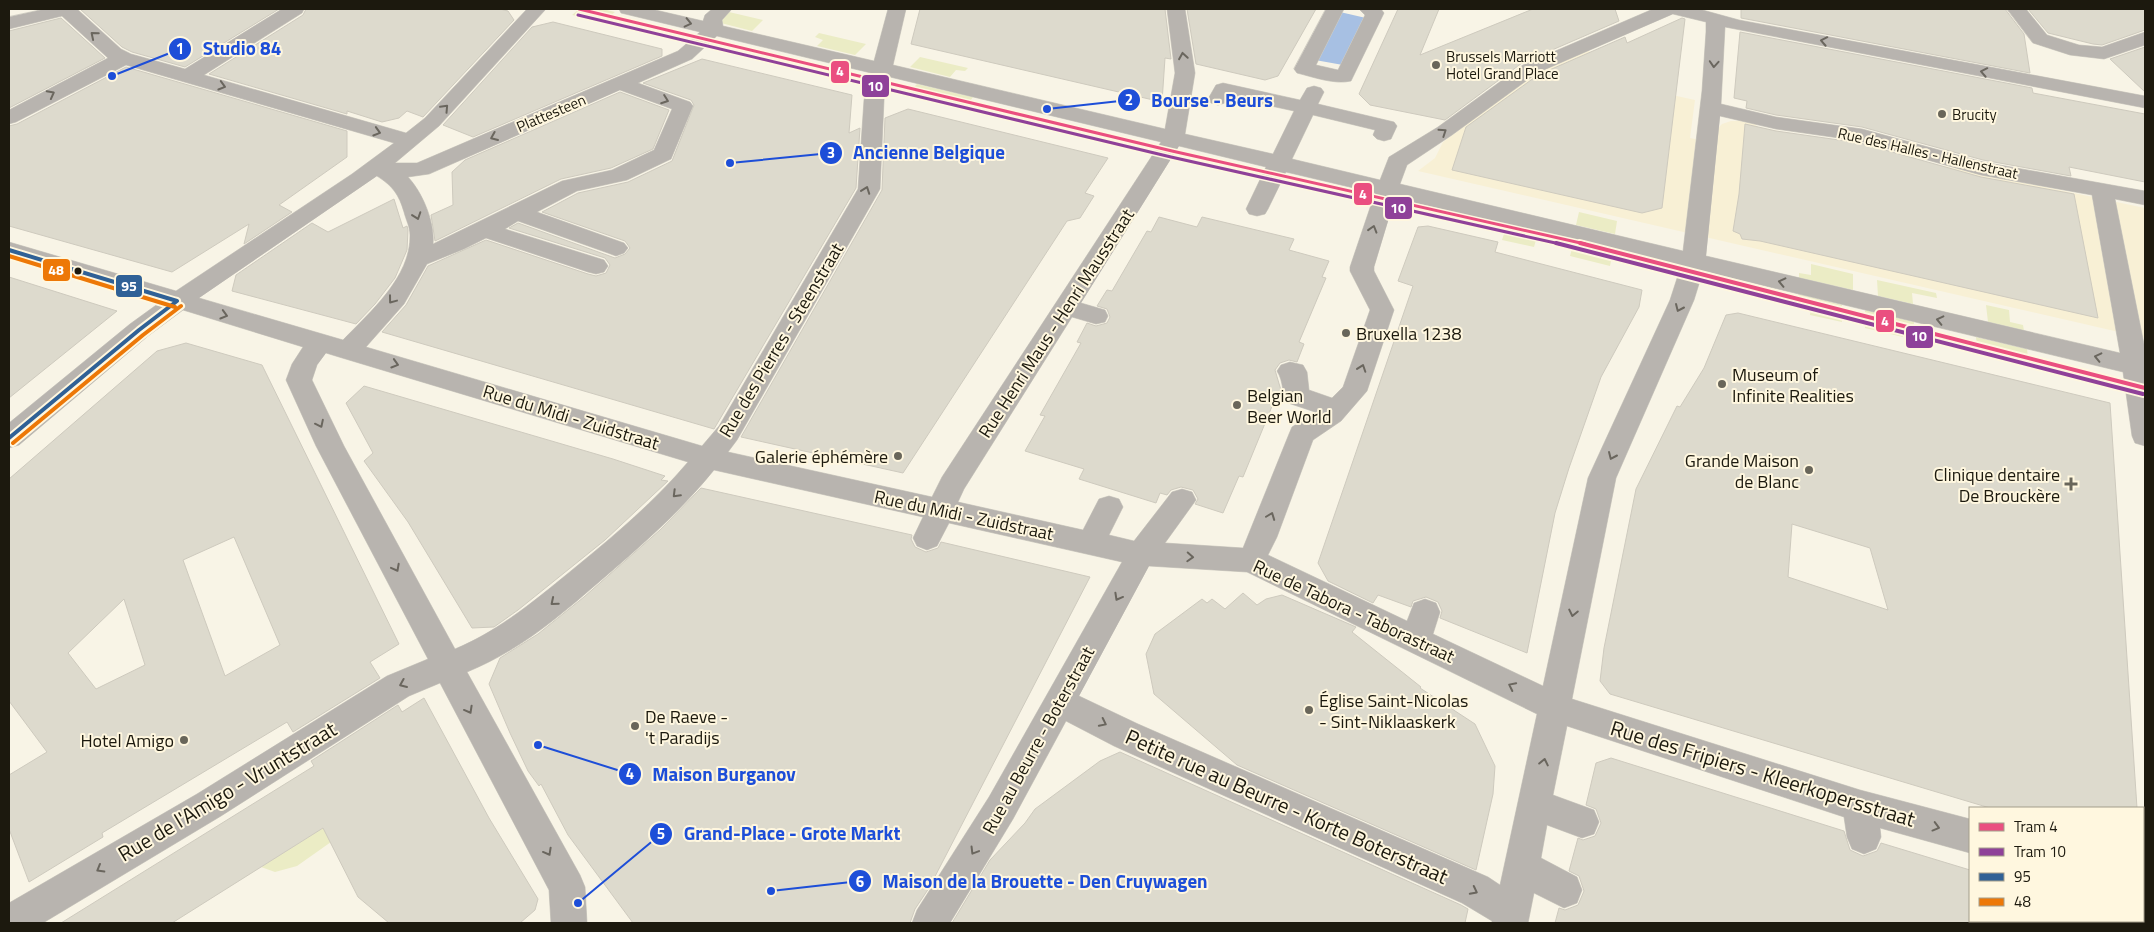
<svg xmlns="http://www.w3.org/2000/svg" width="2154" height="932" font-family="'Titillium Web',sans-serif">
	<rect width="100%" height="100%" fill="#f8f4e6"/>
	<path fill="#f8f0d5" d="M1585,49L1634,76L1640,88L1695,100L1690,138L1714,143L1718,128L1722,124L1731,121H1742L1754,123L1758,127L2145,208V338L1418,171L1435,158L1443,142L1532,74Z"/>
	<path fill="#ebecc5" d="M579,9H603L615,12L611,15L601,12L592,19L572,15Z
		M729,12L763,20L752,31L717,22Z
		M819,33L866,44L855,55L817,46L823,40L815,37Z
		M920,57L968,68L965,71L956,70L950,77L910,67Z
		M917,84L973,97L970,101L966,100L960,108L906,95Z
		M1579,212L1617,221L1615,234L1576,225Z
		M1507,225L1538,233L1534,247L1502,240Z
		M1574,241L1613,251L1610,266L1570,256Z
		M1811,264L1853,274V290L1799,278V273L1811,275Z
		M1877,280L1936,293L1937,298L1912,293L1913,304L1878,296Z
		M1798,294L1842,305V322L1810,315L1811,303L1799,299Z
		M1986,305L2009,310L2010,322L2023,325L2024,331L1988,322Z
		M1865,310L1914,322V327L1902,324L1903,337L1865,328Z
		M1976,337L2027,349L2029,367L1978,355Z
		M338,818L331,842L297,866L275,872L261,867Z"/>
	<path fill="#a7c0e3" d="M1340,12L1366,18L1343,65L1315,60Z"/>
	<path fill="#dddacd" stroke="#cecabe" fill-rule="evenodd" d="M80,9H279L185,67L132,52L122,47Z
		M306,9H500L508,11L514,20L423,117L407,111L399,118L382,122L347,111V114L209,74L303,15Z
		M920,9H1165L1171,59L1165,58L1162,102L911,44Z
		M1187,9H1316L1278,76L1265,80L1196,64Z
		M1398,9H1439L1420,55L1533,9H1615L1619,21L1522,63L1445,120L1370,105L1359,94Z
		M1741,9H2005L2024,34L2030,73L1741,18Z
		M2028,9H2145V30L2102,45L2093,44L2048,33Z
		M61,18L105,58L9,108V31Z
		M1682,18L1685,19L1662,208L1642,213L1452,170L1466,127L1538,75L1625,37L1627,43Z
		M553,22L662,49V56L473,137L443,125L532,27Z
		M1740,32L2032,88L2033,93L2145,114V182L2069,167L2071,176L1983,160L1862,127L1776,115L1746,108L1747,101L1734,98Z
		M2145,47V92L2110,59Z
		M702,59L852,95L849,133L860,128L856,188L714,429L382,332L406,305L428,266L486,240L588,274L596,276L606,273L610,265L605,258L509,228L518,223L615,258L625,254L630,248L625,241L542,212L578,193L628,182L672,161L694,105L691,100L643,83Z
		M126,67L347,131V157L279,205L292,212L244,244L249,224L172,272L9,226V126L17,124Z
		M620,92L669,110L653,149L611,168L561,179L435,241L431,215L453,205L452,172L465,160Z
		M908,109L1108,158L1085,193L1094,196L1080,218L1067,221L903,473L741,437L882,190L885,118Z
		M1745,124L1776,131L1860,143L1981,177L2074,194L2098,318L1760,241L1742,239L1740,234L1733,231L1739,194Z
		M394,199L403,228L407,226L408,230L407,250L395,278L375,304L356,324L232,291L236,275L312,223L328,232Z
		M1159,217L1197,227L1202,217L1294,239L1289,250L1329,261L1322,277L1326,278L1299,342L1304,344L1297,362L1289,360L1280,363L1275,370L1283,397L1281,401L1275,399L1243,477L1239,476L1223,513L1195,504L1198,499L1193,490L1181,487L1171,490L1167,495L1160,493L1156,503L1079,479L1084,469L1025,451L1045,416L1040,415L1081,343L1077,342L1087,323L1096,326L1107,323L1110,317L1107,309L1097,306L1107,290L1112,291L1147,231L1151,232Z
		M1428,226L1498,242L1495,252L1642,290L1639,307L1601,377L1569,468L1555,513L1527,653L1440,618L1442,611L1438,602L1426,597L1413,601L1411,607L1378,595L1373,603L1328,581L1318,563L1413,286L1398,281L1418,227Z
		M9,277L117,311L9,398Z
		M1738,313L2110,403L2137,808H1990L1610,694L1600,681L1604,648L1636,489L1677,406L1680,407L1704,368L1726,315ZM1792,524L1870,548L1888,610L1788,577Z
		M186,343L262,365L399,644L370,662L380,678L293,732L287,722L102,833L103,837L29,882L9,829V775L47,752L9,701V479L157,351ZM234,537L280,645L225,676L183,560ZM124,599L145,665L96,689L68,653Z
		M364,386L613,459L665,476L661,480L668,481L605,540L518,610L494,627L472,628L408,522L364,461L373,453L346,403Z
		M701,488L912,535L911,539L915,547L926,552L938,548L941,542L1090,577L929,888L915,909L910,923H633L568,835L541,784L539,786L528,771L510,733L489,684L500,658L538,634L584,597L660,530Z
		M1243,593L1257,605L1266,599L1282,595L1356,627L1352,632L1421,687L1420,688L1475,724L1495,766L1493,794L1476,870L1237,765L1154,694L1146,654L1155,634L1202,599L1207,603L1212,599L1225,609Z
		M424,698L489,818L538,899L535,910L520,923H389L358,897L323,828L172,923H61L314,766L311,761L398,705L402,712Z
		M1120,752L1461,905L1468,909L1465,923H952L990,860L1025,823L1035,809L1100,761Z
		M1611,758L1844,831L1850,850L1863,856L1877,851L1881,843L1970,870V923H1555L1559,908L1565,910L1578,905L1584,891L1579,876L1569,871L1578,838L1583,840L1595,836L1601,823L1596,809L1586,805L1596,763Z"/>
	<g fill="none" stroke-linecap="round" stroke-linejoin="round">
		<defs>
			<path id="minor" d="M45,9H77L121,49L131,54L185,69L282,9H304L302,13L204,75L406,133L425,118L527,9H546L439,126L395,163H417L678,51L700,32L621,13L619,9H651L703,21L705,15L712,9H732L722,20L723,26L874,61L888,9H906L893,65L1165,129L1175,73L1167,9H1185L1195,73L1185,134L1273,154L1294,111L1229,97L1225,103L1218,105L1211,103L1208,99L1216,85L1223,83L1300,100L1307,88L1314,86L1321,88L1324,92L1318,104L1394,122L1397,126L1391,139L1384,141L1377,139L1373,135L1375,130L1313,115L1292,159L1380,180L1389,157L1438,127L1523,65L1653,9H1699L1739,20L2145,96V108L1725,27L1721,104L1776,117L1862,129L1983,162L2145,191V205L2115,199L2145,349V446L2135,443L2132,436L2123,372L1703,271L1694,300L1616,478L1572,699L1860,790L1970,819V853L1880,828L1881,837L1876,849L1864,854L1852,849L1847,837L1844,817L1567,726L1553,795L1594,810L1599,822L1594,834L1582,838L1547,825L1541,858L1577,877L1582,890L1577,903L1564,908L1534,893L1528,923H1492V921L1462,903L1114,746L1066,721L1013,819L950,923H912L917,910L989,797L1122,562L949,523L937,546L927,550L917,546L913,538L923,517L714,470C680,512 640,547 599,582C556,619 520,650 467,672L580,875L585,887L587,923H551L549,890L440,683L409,696L221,816L43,923H9V903L197,794L387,676L428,659L316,446L286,380L292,364L303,347L183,310L148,336L19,445L9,448V423L130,324L159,303L9,258V242L176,291L352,174L394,143L126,65L16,122L9,124V110L108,58L62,16L9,29V17ZM1673,14L1706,22V32L1702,91L1683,251L1400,184L1407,165L1452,135L1537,73ZM717,36L871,73L864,100L858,189L719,426L702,446L366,347L404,304L427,264L464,249L486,238L588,272L596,274L604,272L608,266L604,260L505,229L518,221L608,253L616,256L624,253L628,248L624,243L537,212L577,191L627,180L671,159L693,106L690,102L638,83L692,59ZM890,77L1161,142L942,477L932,497L728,452L737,440L880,189L884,100ZM620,90L672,109L654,150L612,170L562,181L433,244C435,223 423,193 408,177L429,174ZM1720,116L1776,129L1860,141L1981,175L2092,195L2120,353L1706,256ZM1179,146L1266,167L1246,209L1249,214L1257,216L1265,214L1268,209L1286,172L1375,193L1350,267V271L1370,310L1343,387L1332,398L1309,390L1307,372L1303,365L1290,362L1281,365L1277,371C1284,382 1281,392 1288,403L1315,412L1292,427L1289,434L1243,548L1165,543L1196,500L1192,492L1182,489L1172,492L1134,541L1109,535L1123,507L1119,499L1109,496L1099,499L1083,530L958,502L964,489L1072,317L1096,324L1105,322L1108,316L1105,310L1081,303ZM377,176C393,186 399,195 404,212C406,220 410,227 410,235C411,277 370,312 343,340L199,298ZM1395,198L1681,266L1670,300L1588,478L1543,686L1433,634L1440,612L1436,603L1425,599L1414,603L1407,621L1268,555L1277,537L1313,440L1341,421L1367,391L1394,310L1374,271V267ZM326,353L339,357L688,462C655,501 616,534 577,566C539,597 501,630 455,649L344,446L312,380L317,365ZM1149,566L1247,572L1537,714L1500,885L1488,877L1138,724L1079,696Z
				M1326,9H1344L1316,65L1338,70L1365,15L1359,9H1381L1384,13L1351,81C1335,85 1313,77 1297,73L1294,69Z
				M2007,9H2026L2047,35L2079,45L2102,47L2145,32V45L2104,59L2070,55L2033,43Z
				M2143,871L2145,872V908L2143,907Z"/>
		</defs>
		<use href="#minor" stroke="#d3d0c5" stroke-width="1"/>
		<use href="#minor" fill="#b8b4af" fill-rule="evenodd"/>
		<defs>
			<path id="bus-1" d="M9,250L177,301
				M9,438L139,330L177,301"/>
			<path id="bus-2" d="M9,256L175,307
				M13,443L143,335L181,306"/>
		</defs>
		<use href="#bus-1" stroke="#fff7df" stroke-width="8"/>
		<use href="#bus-2" stroke="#fff7df" stroke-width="8"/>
		<use href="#bus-1" stroke="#306196" stroke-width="4"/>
		<use href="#bus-2" stroke="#ed7807" stroke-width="4"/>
		<defs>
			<path id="tram-1-far1" d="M579,9L1172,151L1585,244"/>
			<path id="tram-1" d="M1580,243L2145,388"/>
			<path id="tram-2-far1" d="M578,15L1171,157L1560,244"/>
			<path id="tram-2" d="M1556,243L2143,394"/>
		</defs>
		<use href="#tram-1-far1" stroke="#fff7df" stroke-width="6"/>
		<use href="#tram-1" stroke="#fff7df" stroke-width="8"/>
		<use href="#tram-2-far1" stroke="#fff7df" stroke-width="6"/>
		<use href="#tram-2" stroke="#fff7df" stroke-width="8"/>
		<use href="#tram-1-far1" stroke="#ea4f80" stroke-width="3"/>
		<use href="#tram-1" stroke="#ea4f80" stroke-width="4"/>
		<use href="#tram-2-far1" stroke="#8f4199" stroke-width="3"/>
		<use href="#tram-2" stroke="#8f4199" stroke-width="4"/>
	</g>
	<defs><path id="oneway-chevron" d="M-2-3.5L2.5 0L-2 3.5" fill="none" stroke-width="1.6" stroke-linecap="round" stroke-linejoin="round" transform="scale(1.25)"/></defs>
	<g stroke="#6a665e">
		<use href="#oneway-chevron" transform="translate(688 23) rotate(13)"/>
		<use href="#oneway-chevron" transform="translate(94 35) rotate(-140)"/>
		<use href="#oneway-chevron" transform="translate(1824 41) rotate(-169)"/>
		<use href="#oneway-chevron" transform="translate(1183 56) rotate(-99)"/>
		<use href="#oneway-chevron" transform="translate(1714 64) rotate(94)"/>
		<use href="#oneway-chevron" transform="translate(1984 72) rotate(-169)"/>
		<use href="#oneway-chevron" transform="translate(222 86) rotate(16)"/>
		<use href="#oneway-chevron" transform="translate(51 94) rotate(-28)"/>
		<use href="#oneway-chevron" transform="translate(665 100) rotate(20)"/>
		<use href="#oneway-chevron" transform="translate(445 108) rotate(-47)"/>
		<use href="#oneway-chevron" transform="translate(377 132) rotate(17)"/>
		<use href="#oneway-chevron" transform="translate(1443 132) rotate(-34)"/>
		<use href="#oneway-chevron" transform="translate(494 137) rotate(157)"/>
		<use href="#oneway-chevron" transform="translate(866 190) rotate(-70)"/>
		<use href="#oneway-chevron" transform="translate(417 216) rotate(71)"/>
		<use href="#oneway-chevron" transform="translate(1373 229) rotate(-73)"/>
		<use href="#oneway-chevron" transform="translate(1782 282) rotate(-167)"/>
		<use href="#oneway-chevron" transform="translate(392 300) rotate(127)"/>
		<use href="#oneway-chevron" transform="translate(1679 308) rotate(114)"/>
		<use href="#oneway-chevron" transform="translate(224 315) rotate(16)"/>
		<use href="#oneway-chevron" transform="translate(1940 320) rotate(-167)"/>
		<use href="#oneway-chevron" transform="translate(2098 357) rotate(-167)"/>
		<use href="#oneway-chevron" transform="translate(395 364) rotate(17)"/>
		<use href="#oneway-chevron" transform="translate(1362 368) rotate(-71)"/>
		<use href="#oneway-chevron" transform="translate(320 424) rotate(64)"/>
		<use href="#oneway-chevron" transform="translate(1612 456) rotate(114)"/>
		<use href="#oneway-chevron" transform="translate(676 494) rotate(135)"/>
		<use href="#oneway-chevron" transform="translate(1271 516) rotate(-69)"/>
		<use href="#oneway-chevron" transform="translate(1190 557) rotate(3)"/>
		<use href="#oneway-chevron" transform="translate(396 568) rotate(62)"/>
		<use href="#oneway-chevron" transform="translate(1118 597) rotate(119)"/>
		<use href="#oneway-chevron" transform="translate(554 602) rotate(140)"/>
		<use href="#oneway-chevron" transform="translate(1573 613) rotate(102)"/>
		<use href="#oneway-chevron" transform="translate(403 684) rotate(157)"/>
		<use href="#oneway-chevron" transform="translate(1512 686) rotate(-154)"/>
		<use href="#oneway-chevron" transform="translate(469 710) rotate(61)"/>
		<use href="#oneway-chevron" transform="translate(1103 723) rotate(26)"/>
		<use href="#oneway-chevron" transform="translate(1544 762) rotate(-78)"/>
		<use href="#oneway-chevron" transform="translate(1936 827) rotate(15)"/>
		<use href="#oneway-chevron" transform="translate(974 851) rotate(121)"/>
		<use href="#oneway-chevron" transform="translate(548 852) rotate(61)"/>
		<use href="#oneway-chevron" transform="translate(100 869) rotate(150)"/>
		<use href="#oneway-chevron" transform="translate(1474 891) rotate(27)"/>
	</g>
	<g fill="#69665a" stroke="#fff7df" stroke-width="2">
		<circle cx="1436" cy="65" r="5"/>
		<circle cx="1942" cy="114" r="5"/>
		<circle cx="1346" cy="333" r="5"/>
		<circle cx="1722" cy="384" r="5"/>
		<circle cx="1237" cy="405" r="5"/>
		<circle cx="898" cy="456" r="5"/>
		<circle cx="1809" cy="470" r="5"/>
		<path d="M2068.5 476.5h5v5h5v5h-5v5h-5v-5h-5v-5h5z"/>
		<circle cx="1309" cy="710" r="5"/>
		<circle cx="635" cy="726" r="5"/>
		<circle cx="184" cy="740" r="5"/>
	</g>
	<circle fill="#1c190e" stroke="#fff7df" stroke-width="2" cx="78" cy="271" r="4.5"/>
	<g text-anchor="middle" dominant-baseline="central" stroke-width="4" stroke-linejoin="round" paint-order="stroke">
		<g font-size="15" fill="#1c190e" stroke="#fff7df" text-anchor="start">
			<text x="1446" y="56">Brussels Marriott<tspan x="1446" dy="17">Hotel Grand Place</tspan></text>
			<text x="1952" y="114">Brucity</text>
		</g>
		<g font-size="15" fill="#1c190e" stroke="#fff7df">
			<text transform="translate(551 113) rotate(-23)">Plattesteen</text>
			<text transform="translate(1928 153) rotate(13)">Rue des Halles - Hallenstraat</text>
		</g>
		<g font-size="18" fill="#1c190e" stroke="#fff7df">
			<text transform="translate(1056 323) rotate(-57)">Rue Henri Maus - Henri Mausstraat</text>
			<text transform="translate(781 340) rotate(-59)">Rue des Pierres - Steenstraat</text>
			<text transform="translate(571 417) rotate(17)">Rue du Midi - Zuidstraat</text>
			<text transform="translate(964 515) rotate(12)">Rue du Midi - Zuidstraat</text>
			<text transform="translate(1354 611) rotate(25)">Rue de Tabora - Taborastraat</text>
			<text transform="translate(1038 740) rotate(-61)">Rue au Beurre - Boterstraat</text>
		</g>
		<g font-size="18" fill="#1c190e" stroke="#fff7df" text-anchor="start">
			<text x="1356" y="333">Bruxella 1238</text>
			<text x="1732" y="374">Museum of<tspan x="1732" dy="21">Infinite Realities</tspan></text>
			<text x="1247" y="395">Belgian<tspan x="1247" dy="21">Beer World</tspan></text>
			<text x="888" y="456" text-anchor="end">Galerie éphémère</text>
			<text x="1799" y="460" text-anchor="end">Grande Maison<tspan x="1799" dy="21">de Blanc</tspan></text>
			<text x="2060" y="474" text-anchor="end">Clinique dentaire<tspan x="2060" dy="21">De Brouckère</tspan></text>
			<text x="1319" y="700">Église Saint-Nicolas<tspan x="1319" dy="21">- Sint-Niklaaskerk</tspan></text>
			<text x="645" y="716">De Raeve -<tspan x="645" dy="21">'t Paradijs</tspan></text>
			<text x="174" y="740" text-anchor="end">Hotel Amigo</text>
		</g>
		<g font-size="21" fill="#1c190e" stroke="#fff7df">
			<text transform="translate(1763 773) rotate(17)">Rue des Fripiers - Kleerkopersstraat</text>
			<text transform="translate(227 791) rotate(-31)">Rue de l'Amigo - Vruntstraat</text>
			<text transform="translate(1287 806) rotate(24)">Petite rue au Beurre - Korte Boterstraat</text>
		</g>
	</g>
	<path fill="none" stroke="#1d4ed8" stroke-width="2" d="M112 76L180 49M1047 109L1129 100M730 163L831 153M538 745L630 774M578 903L661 834M771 891L860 881"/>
	<g fill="#1d4ed8" stroke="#fff7df" stroke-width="2">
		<circle cx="112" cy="76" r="5"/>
		<circle cx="1047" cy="109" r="5"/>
		<circle cx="730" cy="163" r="5"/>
		<circle cx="538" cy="745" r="5"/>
		<circle cx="578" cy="903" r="5"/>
		<circle cx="771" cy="891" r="5"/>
		<circle cx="180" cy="49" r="12"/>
		<circle cx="1129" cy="100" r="12"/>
		<circle cx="831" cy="153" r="12"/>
		<circle cx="630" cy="774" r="12"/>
		<circle cx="661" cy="834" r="12"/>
		<circle cx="860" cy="881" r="12"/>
	</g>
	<g font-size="15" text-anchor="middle" font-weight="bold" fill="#fff">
		<text x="180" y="54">1</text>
		<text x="1129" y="105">2</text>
		<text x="831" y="158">3</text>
		<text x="630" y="779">4</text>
		<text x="661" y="839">5</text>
		<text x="860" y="887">6</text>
	</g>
	<g font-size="19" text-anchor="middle" font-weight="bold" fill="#1d4ed8" stroke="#fff7df" stroke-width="4" stroke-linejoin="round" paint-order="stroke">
		<text x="242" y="55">Studio 84</text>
		<text x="1212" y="107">Bourse - Beurs</text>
		<text x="929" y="159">Ancienne Belgique</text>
		<text x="724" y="781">Maison Burganov</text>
		<text x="792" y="840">Grand-Place - Grote Markt</text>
		<text x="1045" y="888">Maison de la Brouette - Den Cruywagen</text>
	</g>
	<g stroke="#fff7df" stroke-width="2">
		<rect x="830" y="60" width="20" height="24" rx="5" fill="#ea4f80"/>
		<rect x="861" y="74" width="29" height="24" rx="5" fill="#8f4199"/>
		<rect x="1353" y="182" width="20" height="24" rx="5" fill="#ea4f80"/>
		<rect x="1384" y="196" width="29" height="24" rx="5" fill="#8f4199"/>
		<rect x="42" y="258" width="29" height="24" rx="5" fill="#ed7807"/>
		<rect x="115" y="274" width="28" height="24" rx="5" fill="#306196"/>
		<rect x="1875" y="309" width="20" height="24" rx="5" fill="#ea4f80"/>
		<rect x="1905" y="325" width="29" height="24" rx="5" fill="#8f4199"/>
	</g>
	<g font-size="14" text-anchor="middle" font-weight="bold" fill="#fff">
		<text x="840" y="76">4</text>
		<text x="875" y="91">10</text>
		<text x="1363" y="199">4</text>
		<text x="1398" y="213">10</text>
		<text x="56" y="275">48</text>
		<text x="129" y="291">95</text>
		<text x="1885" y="326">4</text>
		<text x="1919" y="341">10</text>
	</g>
	<rect width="2154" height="932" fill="none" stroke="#1c190e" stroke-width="20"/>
	<rect x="1969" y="807" width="175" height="115" fill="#fff7df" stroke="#a49e8b"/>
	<rect x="1979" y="823" width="25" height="8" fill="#ea4f80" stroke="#a49e8b"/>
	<text x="2014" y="832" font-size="15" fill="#1c190e">Tram 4</text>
	<rect x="1979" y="848" width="25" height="8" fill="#8f4199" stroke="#a49e8b"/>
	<text x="2014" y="857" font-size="15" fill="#1c190e">Tram 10</text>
	<rect x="1979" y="873" width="25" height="8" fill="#306196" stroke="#a49e8b"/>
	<text x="2014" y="882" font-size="15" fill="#1c190e">95</text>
	<rect x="1979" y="898" width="25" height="8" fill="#ed7807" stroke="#a49e8b"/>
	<text x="2014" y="907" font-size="15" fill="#1c190e">48</text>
</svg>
